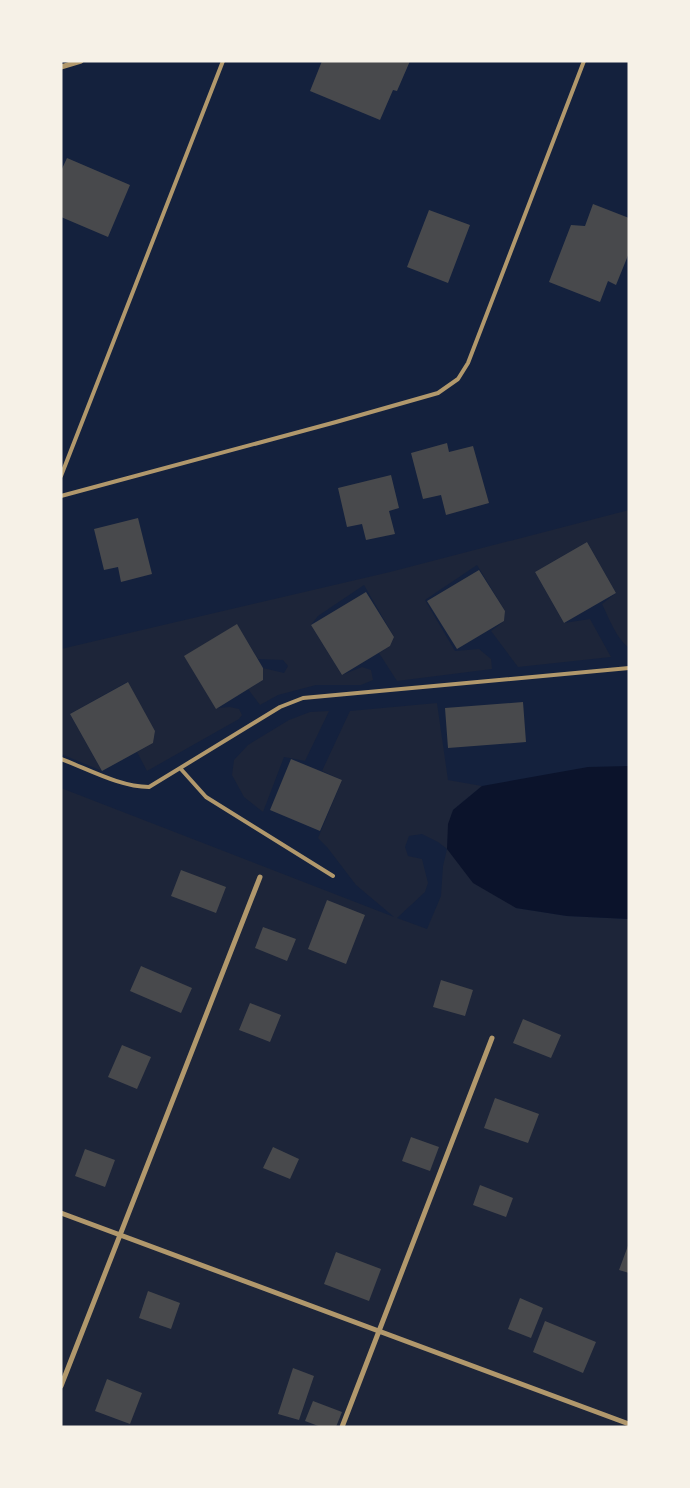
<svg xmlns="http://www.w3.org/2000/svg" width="690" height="1488" font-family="Manrope,sans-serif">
	<rect width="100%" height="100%" fill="#14213d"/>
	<path fill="#1d2539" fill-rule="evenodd" d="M629,510V648C616,638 609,618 602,604L616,593L587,542L535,572L564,623L590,619L611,657L518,667L491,631L504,621L505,611L477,565L425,600L455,651L479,649L491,659L492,669L397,681L379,653L390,646L394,637L364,585L318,616L311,625L342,675L362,667L371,670L373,680L361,685H316L278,695L260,705L248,689L263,680V668L284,673L288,666L283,660L258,659L237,625L216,708L230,707L239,709L242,715L239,719L147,771L137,752L153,743L155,731L127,682L70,714L102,771L61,754V649L390,572Z
		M437,703L448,780L482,786L453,810L516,908L567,916L629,919V1427H61V788L394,917L356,885L327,847L318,838L342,780L322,771L350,711ZM422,834L438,842L447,849L443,866L441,896L427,929L397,918L425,892L428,883L422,859L408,856L405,847L409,836Z
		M329,711L305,761L284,757L263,812L244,797L232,775L234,760L248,745L289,720L310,712Z"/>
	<path fill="#0b132b" d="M629,766V919L567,916L516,908L473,883L447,849L448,824L453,810L482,786L588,767Z"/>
	<path fill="#48494c" d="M322,61H410L397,91L393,90L380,120L310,91Z
		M67,158L130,185L108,237L61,217V171Z
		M593,204L629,218V253L616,285L608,281L600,302L549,282L571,225L585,226Z
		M429,210L470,225L448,283L407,267Z
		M447,443L449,452L473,446L489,503L446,515L441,495L423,499L411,453Z
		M391,475L399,508L389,511L395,534L366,540L362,524L347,527L338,488Z
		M138,518L152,574L121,582L118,567L104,570L94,529Z
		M587,542L616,593L564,623L535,572Z
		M479,570L505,611L504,621L457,649L427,601Z
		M366,592L394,637L390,646L342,675L311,625Z
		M237,624L263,668V680L216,709L184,656Z
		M128,682L155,731L153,743L102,771L70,714Z
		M523,702L526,742L448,748L445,708Z
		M291,759L342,780L320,831L270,810Z
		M181,870L226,887L216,913L171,896Z
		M327,900L365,915L346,964L308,949Z
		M263,927L296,939L287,961L255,948Z
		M141,966L192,988L181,1013L130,991Z
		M441,980L473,990L465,1016L433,1007Z
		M250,1003L281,1015L270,1042L239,1030Z
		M523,1019L561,1035L551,1058L513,1043Z
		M122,1045L151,1057L137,1089L108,1077Z
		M495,1098L539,1114L528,1143L484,1128Z
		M411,1137L439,1147L430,1171L402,1161Z
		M273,1147L299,1159L290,1179L263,1168Z
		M85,1149L115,1160L105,1187L75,1176Z
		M480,1185L513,1198L506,1217L473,1205Z
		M629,1243V1273L619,1270Z
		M336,1252L381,1269L369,1301L324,1284Z
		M148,1291L180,1303L171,1329L139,1318Z
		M520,1298L543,1308L531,1338L508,1329Z
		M545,1321L596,1342L583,1373L533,1352Z
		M293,1368L314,1376L299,1420L278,1414Z
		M107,1379L142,1393L130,1424L95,1411Z
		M313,1401L342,1412L336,1427H321L305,1421Z"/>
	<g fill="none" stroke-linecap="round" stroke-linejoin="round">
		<path stroke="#b1986c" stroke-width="4" d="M61,476L223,61
			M61,496L336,422L438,393L458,379L468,363L584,61
			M61,759C88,769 120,787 149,787L280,707L303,698L629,668
			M180,768L206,797L333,876"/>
		<path stroke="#b1986c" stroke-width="5" d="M61,67L81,61
			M61,1213L629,1424
			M61,1386L260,877
			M342,1427L492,1038"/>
	</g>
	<rect width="690" height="1488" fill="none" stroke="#f6f1e7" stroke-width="125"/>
</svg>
